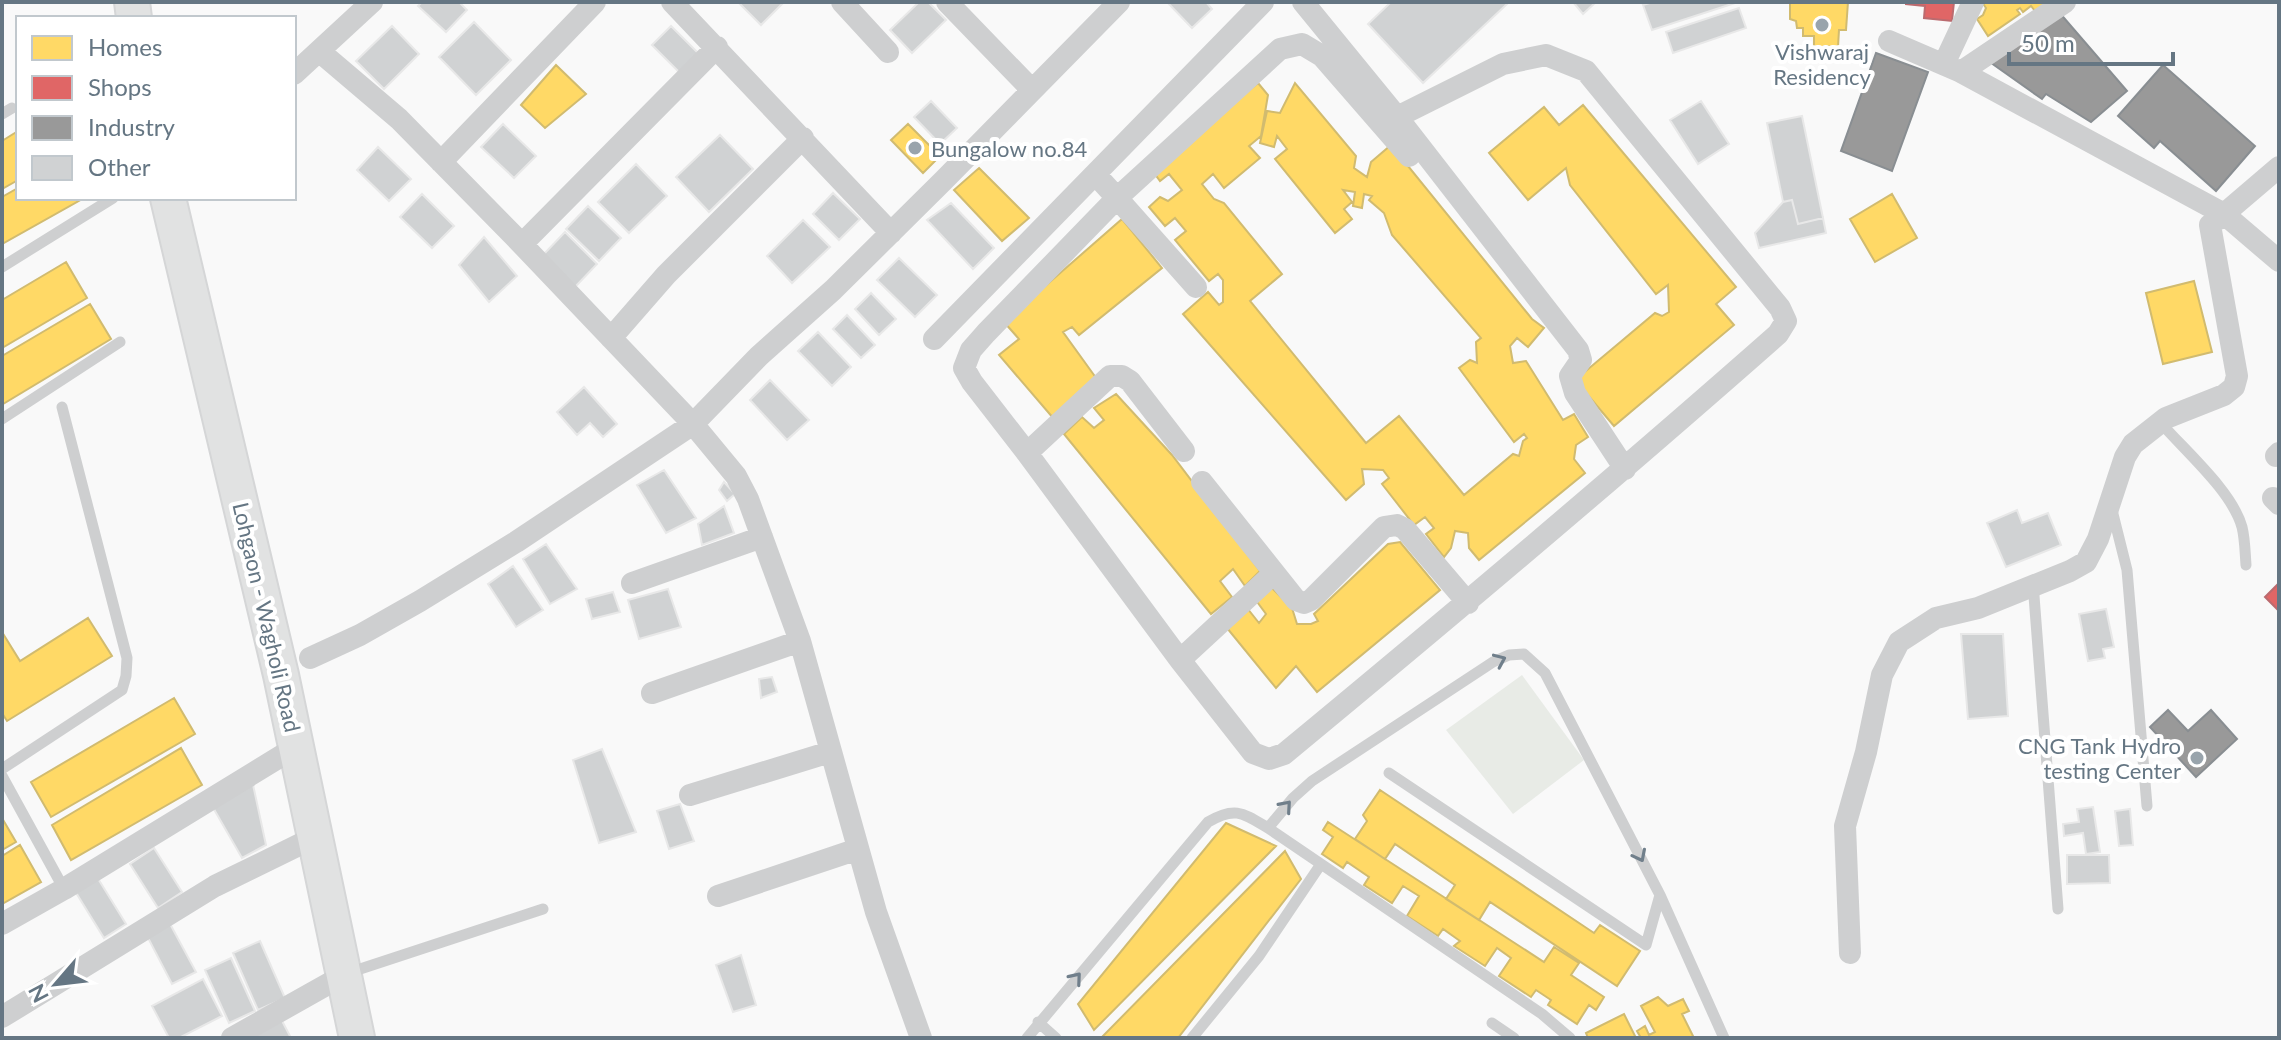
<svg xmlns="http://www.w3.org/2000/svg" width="2281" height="1040" font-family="Lato,sans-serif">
	<rect width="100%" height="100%" fill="#f9f9f9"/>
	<path fill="#e8ebe6" d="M1522,675L1584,760L1513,814L1446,730Z"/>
	<path fill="#ffd966" stroke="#d1bb6f" stroke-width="2" d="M1790,2H1848L1846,30H1839L1838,47L1824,46L1822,51H1814V36H1803V28H1797L1796,21L1790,19Z
		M1982,2H2049L2035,11L2031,6L2023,12L2020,8L2017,10L2020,14L1988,36L1977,19L1983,15L1986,8Z
		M556,65L586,94L545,128L521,105Z
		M1258,83L1268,95L1261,136L1249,146L1260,158L1224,188L1213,174L1202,184L1214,199L1224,203L1282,274L1250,301L1366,443L1399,416L1464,495L1513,454L1519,456L1523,441L1527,438L1524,434L1514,442L1459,368L1470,360L1477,363L1476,342L1481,338L1392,235L1384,213L1369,200L1372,196L1364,194L1362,208L1353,206L1355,192L1343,190L1352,202L1344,209L1352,219L1335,233L1275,159L1287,149L1277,136L1274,147L1260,143L1267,111L1280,113L1295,83L1356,156L1354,168L1367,177L1371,162L1391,145L1532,319L1544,328L1528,347L1517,338L1510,346L1513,363L1526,361L1563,420L1574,414L1588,437L1576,445L1574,459L1585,473L1479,560L1469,548L1468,533L1455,531L1451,548L1444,557L1426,534L1434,528L1425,517L1414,525L1382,484L1389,478L1383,470L1362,469L1364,484L1346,500L1183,314L1208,292L1219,305L1223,302V280L1218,274L1209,281L1175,240L1186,231L1175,218L1165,226L1149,207L1160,197L1168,201L1182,190L1169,174L1160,181L1152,170Z
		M1583,105L1736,287L1716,304L1734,325L1614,426L1575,380L1655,313L1662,316L1669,312L1668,285L1656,294L1570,185L1566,168L1528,200L1489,153L1544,107L1559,125Z
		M908,124L940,156L923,173L891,140Z
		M18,131V180L2,189V141Z
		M979,168L1029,218L1002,241L954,190Z
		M18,188V198H84L2,244V197Z
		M1892,194L1917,238L1875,262L1850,219Z
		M1122,219L1162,268L1079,335L1072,327L1063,332L1099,382L1054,419L999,355L1019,339L1004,322Z
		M66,262L87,298L2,348V300Z
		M2194,281L2212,352L2163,364L2146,293Z
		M90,304L111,339L3,404L2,356Z
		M1116,394L1172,455L1260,571L1245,586L1233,569L1220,581L1232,597L1211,614L1064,434L1082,417L1094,428L1104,420L1094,408Z
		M1400,542L1440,590L1317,692L1296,666L1276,688L1227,628L1247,608L1259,623L1266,614L1255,599L1272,588L1292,608L1297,624H1311L1318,621L1314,614L1388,544Z
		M88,618L112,656L7,721L2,713V632L20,661Z
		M174,698L195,734L51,817L31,782Z
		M181,748L202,785L71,860L52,825Z
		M1380,790L1594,933L1600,925L1640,951L1617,986L1490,902L1479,920L1446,899L1455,885L1395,844L1385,859L1355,839L1367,821L1363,815Z
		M2,818L16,842L2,850Z
		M1328,822L1544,962L1554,947L1579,963L1571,975L1604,997L1596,1010L1589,1005L1577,1024L1548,1005L1551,1000L1536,990L1531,997L1499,976L1511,958L1497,948L1485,966L1454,946L1460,941L1443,929L1438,936L1407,916L1419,896L1403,886L1392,903L1364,885L1369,877L1347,862L1343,868L1322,854L1333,837L1323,830Z
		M1226,823L1276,846L1094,1030L1078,1004Z
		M20,845L41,882L2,904V856Z
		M1285,851L1301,879L1178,1038H1101Z
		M1658,997L1668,1006L1683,999L1689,1011L1682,1014L1694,1038H1641L1637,1031L1645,1026L1649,1035L1655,1032L1641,1006Z
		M1624,1014L1636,1038H1588L1586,1033Z"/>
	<path fill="#e06666" stroke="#bb6b6f" stroke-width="2" d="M1906,2H1954L1952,21L1924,18L1925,6L1906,4Z
		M2279,583V611L2265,597Z"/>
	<path fill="#999" stroke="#898e92" stroke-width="2" d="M2058,11L2127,91L2091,122L2046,94L2042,99L1987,60Z
		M1876,53L1928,72L1892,171L1841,151Z
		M2163,65L2255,146L2216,191L2160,141L2154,148L2118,116Z
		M2168,710L2188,731L2211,710L2237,739L2196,777L2150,727Z"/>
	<path fill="#d0d2d3" stroke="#e8e8e8" stroke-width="2" d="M422,2H459L467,10L446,32L418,6Z
		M738,2H784L761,25Z
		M919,2H928L946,20L912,53L890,30Z
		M1167,2H1206L1212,9L1192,28Z
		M1391,2H1506L1507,4L1423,83L1368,24Z
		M1573,2H1596L1583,14Z
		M1653,2H1738L1652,30L1643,5Z
		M1739,8L1746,28L1673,53L1666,32Z
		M474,22L511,60L476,95L439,57Z
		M392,26L419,54L384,89L356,61Z
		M671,26L699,54L680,73L652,45Z
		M931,101L957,128L940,144L914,117Z
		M1701,101L1729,144L1698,164L1670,120Z
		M1802,116L1823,218L1798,224L1792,200L1783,202L1767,123Z
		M503,124L536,156L514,178L481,147Z
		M720,135L753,169L709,212L676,177Z
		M378,147L411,179L389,201L357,170Z
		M636,164L667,196L629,233L598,202Z
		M833,193L860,219L839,240L813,214Z
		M422,194L454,226L432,248L400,217Z
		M1792,200L1798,224L1823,218L1826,233L1759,248L1755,233L1783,202Z
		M951,203L994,248L973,269L927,220Z
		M588,206L621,238L599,261L566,229Z
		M803,220L830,247L792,283L767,256Z
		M565,232L597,264L575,287L543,255Z
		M484,237L517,276L489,302L459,265Z
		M899,258L937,295L915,317L877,280Z
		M871,293L896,319L879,335L855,309Z
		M847,315L875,345L861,358L833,329Z
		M818,332L851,367L832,386L798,351Z
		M770,380L809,420L787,440L750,400Z
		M584,387L617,424L603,437L590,423L577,435L557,412Z
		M664,470L696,518L666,533L637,485Z
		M724,482L735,494L727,501L719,490Z
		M724,506L734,533L702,545L698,524Z
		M2017,510L2022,523L2048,513L2061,545L2006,567L1987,523Z
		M546,544L577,589L550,604L523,559Z
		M513,566L543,610L516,627L488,584Z
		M668,589L681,627L639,639L628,600Z
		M613,592L620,612L592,619L586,599Z
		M2106,609L2114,647L2103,649L2105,658L2088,661L2079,614Z
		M1961,634H2003L2008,716L1968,719Z
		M772,677L777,692L761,698L759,679Z
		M602,749L636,832L599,843L573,760Z
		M252,780L266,845L242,858L211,804Z
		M680,804L694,841L669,849L657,811Z
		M2093,807L2100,852L2086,854L2083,833L2064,836L2063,824L2079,822L2077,809Z
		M2130,809L2133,845L2119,846L2115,811Z
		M154,848L182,892L158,908L130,864Z
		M2067,855H2109L2110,883L2067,884Z
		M97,877L126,924L104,938L75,891Z
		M169,922L196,972L172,984L146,934Z
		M260,941L285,998L258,1010L233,953Z
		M741,955L756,1005L733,1012L716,965Z
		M231,958L255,1011L229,1023L205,970Z
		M203,979L222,1016L179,1038H169L152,1006Z
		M280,1017L291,1038H257L253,1031Z"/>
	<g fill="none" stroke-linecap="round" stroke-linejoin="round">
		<defs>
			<path id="primary" d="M132,2L134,18
				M168,198L281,675L357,1038"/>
		</defs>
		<use href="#primary" stroke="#d5d6d7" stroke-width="38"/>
		<path stroke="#cecfd0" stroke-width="11" d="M2,114L12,108
			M2,267L113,198
			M2,419L120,342
			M2160,422C2185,451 2232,491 2242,527C2245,539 2245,552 2246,565
			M2112,510L2127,570L2147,806
			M2033,583L2058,909
			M2,769L122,690L126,676L127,658L62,407
			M1389,773L1646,945L1660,895
			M2,776L64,889
			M1321,864L1542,1014L1570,1038
			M348,973L543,909
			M1038,1022L1056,1038
			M1492,1023L1514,1038
			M1027,1038L1208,822C1235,806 1243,813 1268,828L1293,798L1312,781L1493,662L1509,655L1524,654L1545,673L1660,895L1724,1038
			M1192,1038L1259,956L1321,864L1268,828"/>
		<path stroke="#cecfd0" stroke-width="22" d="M672,2L891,233
			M842,2L888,52
			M947,2L1032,90
			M1303,2L1397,117L1578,350L1581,360L1570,376L1575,393L1625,469
			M319,51L399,119L514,236L693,424L736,476L748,499L800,641L876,912L921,1038
			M1944,64L1973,2
			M1961,72L2065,2
			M294,74L372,2
			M441,162L595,2
			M2279,167L2224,214L2279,261
			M1095,174L1117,198L986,333L971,350L964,368L972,382L1027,453L1180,660
			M522,244L717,47
			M1196,287L1117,198L1280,49L1302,44L1322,56L1409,156
			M611,338L666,275L803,138
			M934,339L1263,2
			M1027,453L1110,376H1122L1130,381L1184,451
			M2276,456L2279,453
			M1202,482L1296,600L1304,603L1311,600L1384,527L1397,525L1405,529L1468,603
			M2273,498L2279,504
			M1273,574L1180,660L1253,753L1269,759L1284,754C1451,616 1616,477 1778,334L1786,321L1780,308L1586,71L1546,55L1503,64L1397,117
			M632,583L762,537
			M310,658L360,635L420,601L516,542L693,424L759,356L833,290L944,180L1119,2
			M652,693L800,641
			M690,795L830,752
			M718,896L858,849
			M2,924L64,889L296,747
			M1850,953L1845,826L1866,752L1882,675L1899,642L1936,618L1978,608L2070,571L2086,562L2098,539L2125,457L2133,444L2166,418L2224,395L2234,387L2237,376L2210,225L2224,214L1961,72L1889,41
			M2,1017L215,886L315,837
			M232,1038L344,975"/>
		<use href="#primary" stroke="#e1e2e2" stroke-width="34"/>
	</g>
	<defs><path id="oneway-chevron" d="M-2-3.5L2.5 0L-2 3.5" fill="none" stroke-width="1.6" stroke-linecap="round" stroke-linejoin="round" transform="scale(2)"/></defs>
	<g stroke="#707f8b">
		<use href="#oneway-chevron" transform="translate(1500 660) rotate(-24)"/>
		<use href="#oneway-chevron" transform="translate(1286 806) rotate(-49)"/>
		<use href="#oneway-chevron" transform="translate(1640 856) rotate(63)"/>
		<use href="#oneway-chevron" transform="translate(1076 978) rotate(-50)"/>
	</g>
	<g fill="#99a4ac" stroke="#fff" stroke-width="3">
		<circle cx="1822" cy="25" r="8"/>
		<circle cx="915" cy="148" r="8"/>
		<circle cx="2197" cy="758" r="8"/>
	</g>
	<g text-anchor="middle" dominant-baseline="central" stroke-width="8" stroke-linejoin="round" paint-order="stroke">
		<g font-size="22" fill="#657683" stroke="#fff">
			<text x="1822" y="51">Vishwaraj<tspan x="1822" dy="25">Residency</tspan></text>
			<text x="931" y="148" text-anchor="start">Bungalow no.84</text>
			<text x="2181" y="745" text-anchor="end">CNG Tank Hydro<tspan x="2181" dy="25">testing Center</tspan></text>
		</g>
		<g font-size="22" fill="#657683" stroke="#fff">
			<text transform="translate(267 617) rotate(77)">Lohgaon - Wagholi Road</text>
		</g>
	</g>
	<rect width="2281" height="1040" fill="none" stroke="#657683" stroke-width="8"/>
	<rect x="16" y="16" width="280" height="184" fill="#ffffff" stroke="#c1c8cd" stroke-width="2"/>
	<rect x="32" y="36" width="40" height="24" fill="#ffd966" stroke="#c1c8cd" stroke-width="2"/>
	<text x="88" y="56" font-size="24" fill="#657683">Homes</text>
	<rect x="32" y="76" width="40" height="24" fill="#e06666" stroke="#c1c8cd" stroke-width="2"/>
	<text x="88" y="96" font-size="24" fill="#657683">Shops</text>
	<rect x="32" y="116" width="40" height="24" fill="#999999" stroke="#c1c8cd" stroke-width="2"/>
	<text x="88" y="136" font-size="24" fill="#657683">Industry</text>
	<rect x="32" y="156" width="40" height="24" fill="#d0d2d3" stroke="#c1c8cd" stroke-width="2"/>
	<text x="88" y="176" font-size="24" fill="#657683">Other</text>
	<g transform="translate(56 984) rotate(242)" stroke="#ffffff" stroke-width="6" paint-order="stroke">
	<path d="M0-6L14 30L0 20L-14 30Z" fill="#657683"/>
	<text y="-12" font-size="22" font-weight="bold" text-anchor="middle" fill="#657683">N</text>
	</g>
	<path d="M2009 52v12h164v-12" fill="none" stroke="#657683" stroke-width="4"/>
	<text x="2021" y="52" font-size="24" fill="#657683" stroke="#ffffff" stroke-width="6" paint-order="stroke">50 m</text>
</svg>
